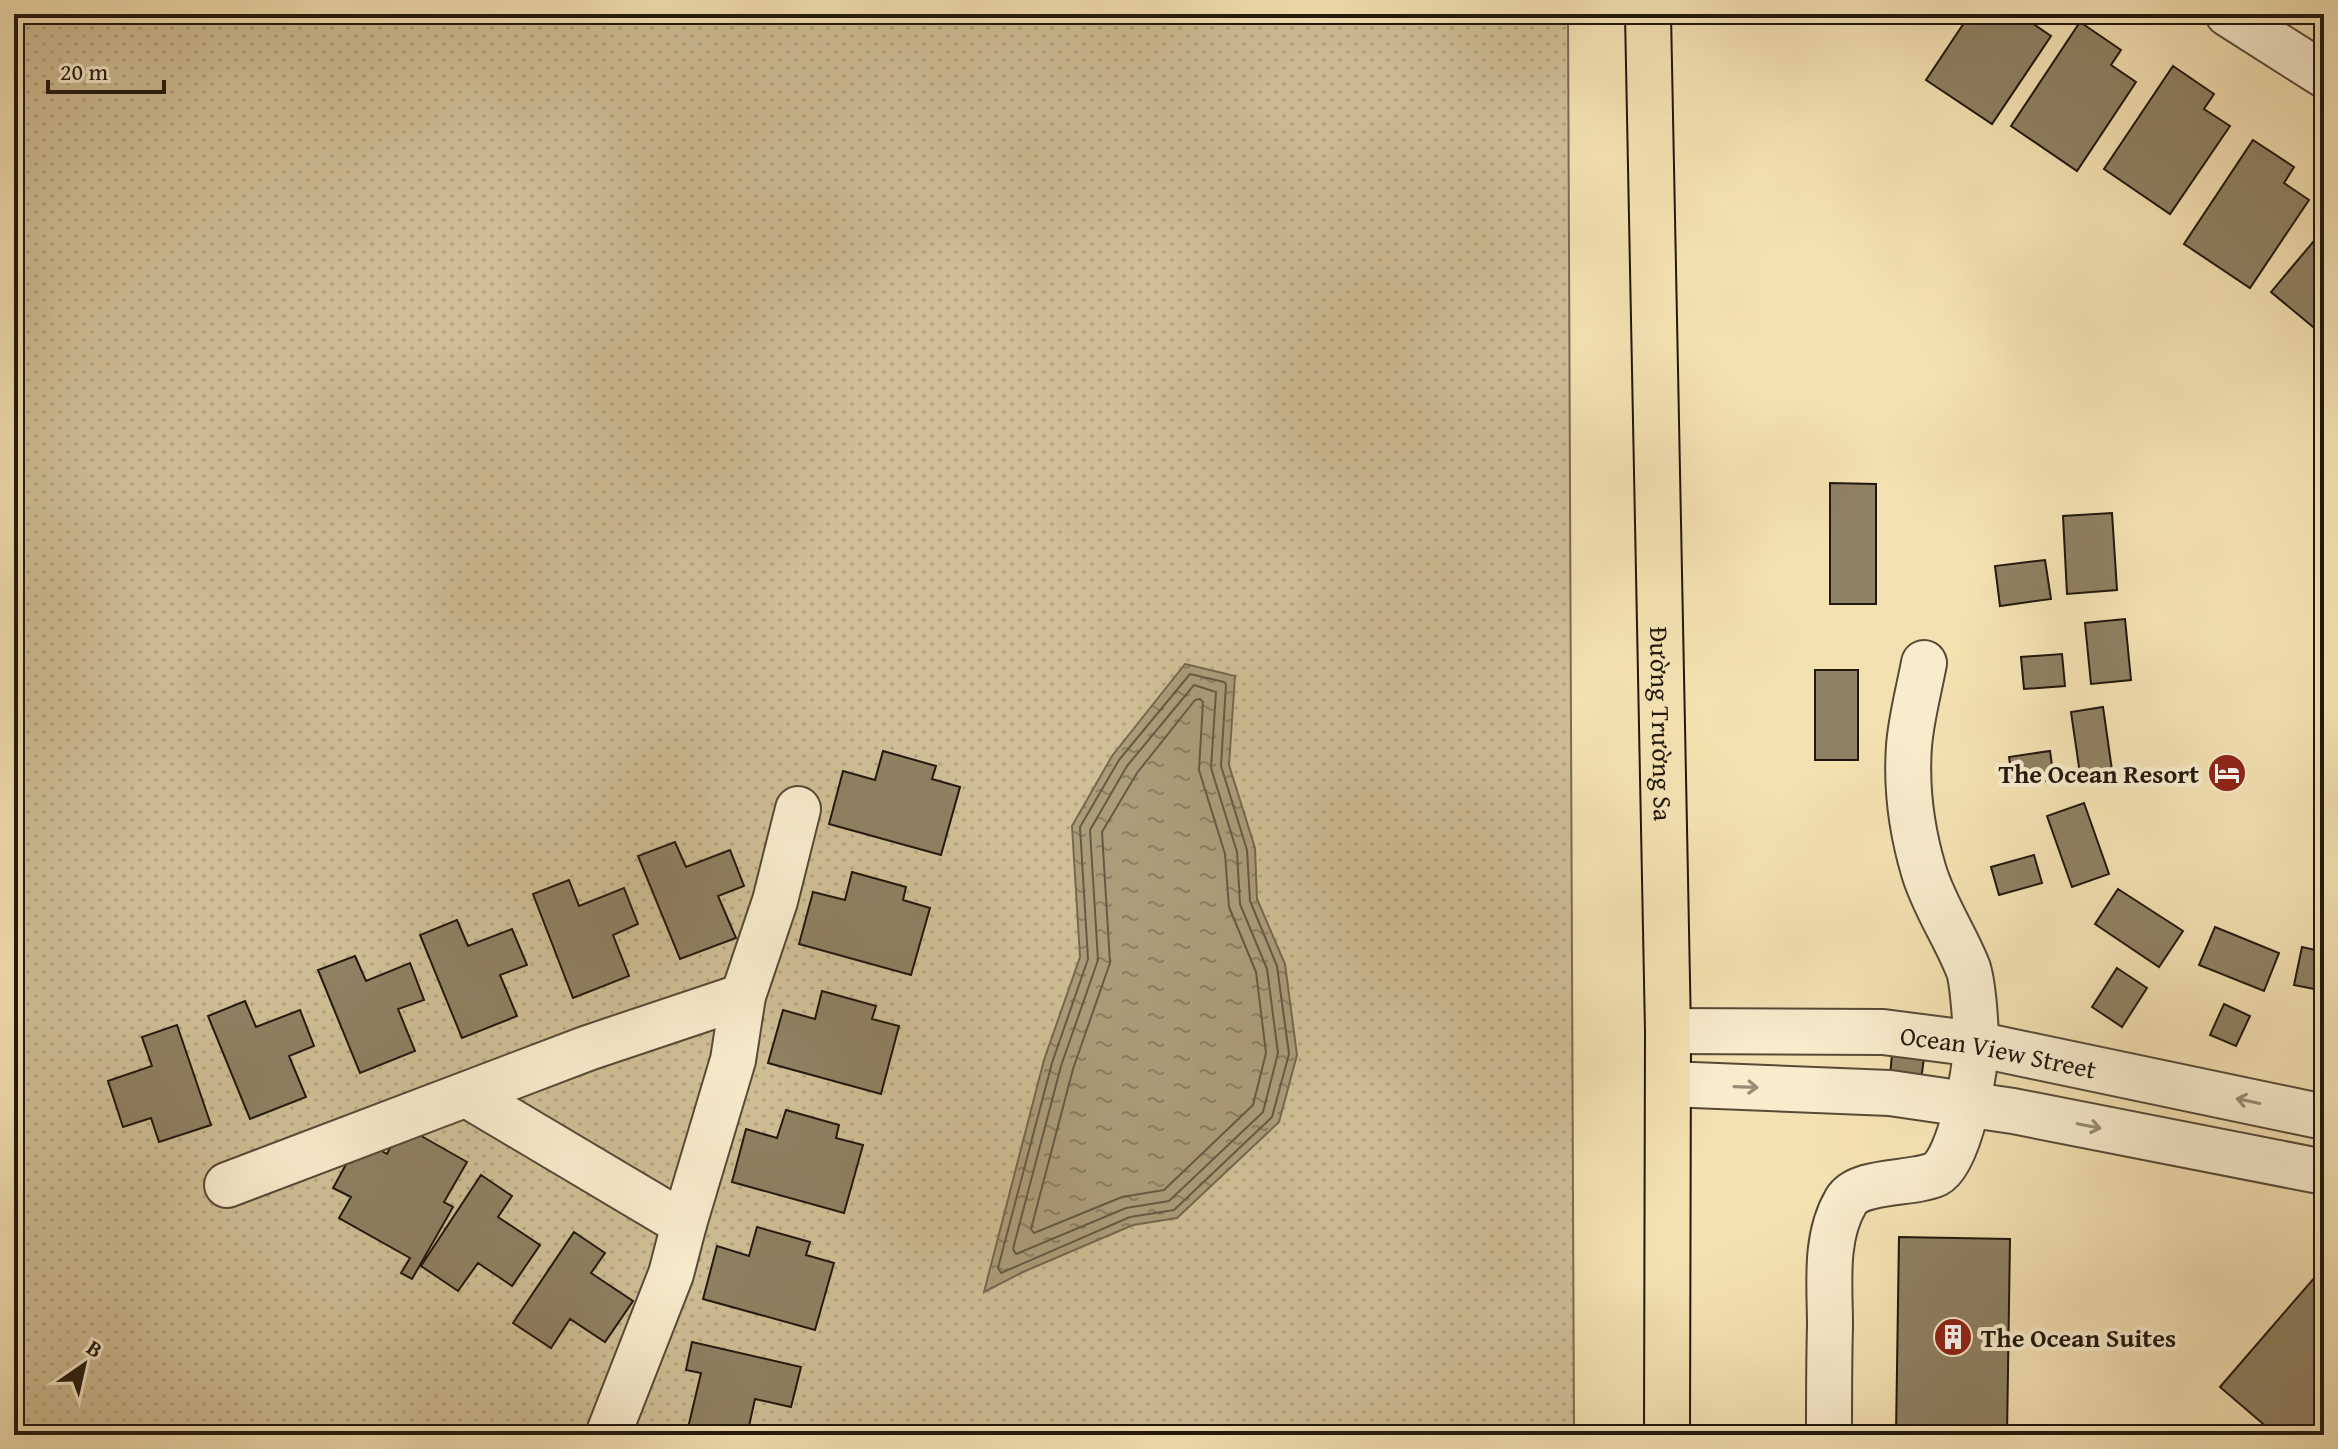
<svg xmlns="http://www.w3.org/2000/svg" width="2338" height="1449" font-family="'Gentium Book Plus',serif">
	<defs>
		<pattern id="grass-dots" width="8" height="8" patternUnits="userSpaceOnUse" patternTransform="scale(2)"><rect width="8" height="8" fill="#d0bf96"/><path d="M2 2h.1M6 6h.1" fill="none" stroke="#b2a380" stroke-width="1.8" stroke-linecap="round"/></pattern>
		<pattern id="water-ripples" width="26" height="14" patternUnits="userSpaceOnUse" patternTransform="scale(2)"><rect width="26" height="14" fill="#ac9d7a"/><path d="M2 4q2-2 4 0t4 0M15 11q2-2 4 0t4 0" fill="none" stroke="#8c7f62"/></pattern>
	</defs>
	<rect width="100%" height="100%" fill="#f4e1b2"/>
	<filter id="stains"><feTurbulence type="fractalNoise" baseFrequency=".0025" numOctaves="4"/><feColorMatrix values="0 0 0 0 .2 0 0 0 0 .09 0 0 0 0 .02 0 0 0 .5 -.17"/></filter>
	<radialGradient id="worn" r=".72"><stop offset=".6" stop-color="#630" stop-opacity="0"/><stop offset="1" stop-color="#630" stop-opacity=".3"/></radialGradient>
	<path fill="url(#grass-dots)" stroke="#786c52" stroke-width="2" d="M14,14H1568L1574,1435H14Z"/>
	<path fill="url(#water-ripples)" stroke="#74684f" stroke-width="2" d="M1185,664L1235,676L1229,765L1255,848L1257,899L1285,964L1297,1055L1279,1122L1177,1218L1133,1225L1023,1272L984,1292L1044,1060L1080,957L1072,826L1112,756Z"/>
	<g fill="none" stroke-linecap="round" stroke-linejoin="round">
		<path stroke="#665a44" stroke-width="2" d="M1190,674L1224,682L1226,684L1221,766L1247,850L1250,901L1277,966L1289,1054L1272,1117L1174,1210L1130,1217L1001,1273L998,1268L1052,1063L1088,959L1080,827L1119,760Z
			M1194,685L1216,692L1211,768L1237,852L1240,904L1267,969L1278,1053L1263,1112L1169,1201L1126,1208L1016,1254L1013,1249L1061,1066L1098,960L1090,830L1127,766Z
			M1200,699L1203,702L1199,770L1225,854L1229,907L1256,972L1266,1053L1253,1105L1164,1190L1122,1197L1034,1233L1031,1229L1073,1069L1110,963L1102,832L1137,773L1195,700Z"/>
	</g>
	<path fill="#8f8163" stroke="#21180e" stroke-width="2" d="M1970,14H2029L2026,19L2051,36L1992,124L1926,80Z
		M2080,22L2121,50L2111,65L2136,82L2077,171L2011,126Z
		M2173,66L2214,94L2204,109L2230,126L2170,214L2104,169Z
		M2253,140L2294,167L2284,183L2309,200L2250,288L2184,244Z
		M2324,229V336L2271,292Z
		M1830,483L1876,484V604H1830Z
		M2112,513L2117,590L2067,594L2063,516Z
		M2045,560L2051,599L2000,606L1995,566Z
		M2125,619L2131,680L2091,684L2085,623Z
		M2062,654L2065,686L2024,689L2021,657Z
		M1815,670H1858V760H1815Z
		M2103,707L2113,777L2081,781L2071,712Z
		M883,751L936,766L932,779L960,787L941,855L829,824L843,771L875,780Z
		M2050,751L2054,780L2013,785L2009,757Z
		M2084,803L2109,874L2072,887L2047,816Z
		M675,842L686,867L730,850L744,886L718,896L736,938L680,959L638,856Z
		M2034,855L2042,883L1999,895L1991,867Z
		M852,872L906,887L903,900L930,908L911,975L799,944L813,892L845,900Z
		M569,880L579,906L624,888L638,924L613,935L629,976L573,998L533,894Z
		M2118,889L2183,931L2159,967L2095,924Z
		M457,920L468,946L512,929L527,965L500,975L517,1016L462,1038L420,935Z
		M2215,927L2279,953L2264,991L2199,965Z
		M2302,947L2324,952V991L2294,985Z
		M355,956L366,981L410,963L424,1000L398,1009L415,1051L360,1073L318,970Z
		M2117,968L2147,988L2122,1027L2092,1007Z
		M822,991L876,1006L872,1019L899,1026L881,1094L768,1063L783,1010L815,1019Z
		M245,1001L256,1027L300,1010L314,1046L289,1056L306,1097L250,1119L208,1016Z
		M2224,1004L2250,1016L2236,1046L2210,1035Z
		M177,1025L211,1125L159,1142L151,1118L123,1127L108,1081L152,1066L142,1037Z
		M1892,1054L1924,1058L1921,1080L1890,1076Z
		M786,1110L839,1125L836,1138L863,1145L844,1213L732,1182L746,1129L777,1138Z
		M402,1125L467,1162L444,1202L453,1207L412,1279L401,1273L410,1258L339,1218L351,1197L333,1188L360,1139L387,1154Z
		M481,1175L512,1196L498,1217L540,1245L512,1286L478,1263L458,1291L421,1266Z
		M757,1227L810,1242L806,1255L834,1263L815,1330L703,1299L717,1246L749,1256Z
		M574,1232L605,1253L591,1273L633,1301L605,1342L570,1319L551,1348L513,1323Z
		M1899,1237L2010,1239L2007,1435H1896Z
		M2315,1277L2324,1284V1428L2318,1435H2276L2220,1387Z
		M692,1342L801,1367L791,1407L755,1399L747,1435H716L688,1428L701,1373L686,1370Z"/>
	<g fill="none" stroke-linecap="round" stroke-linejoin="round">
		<defs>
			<g id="minor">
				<path d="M2228,14L2324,75"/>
				<path id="s1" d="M1668,1031L1883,1032L1976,1044L2324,1117"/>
				<path d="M1668,1084L1890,1093L2013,1111L2324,1172"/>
				<path d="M467,1095L684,1224L671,1274L608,1435"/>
				<path d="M227,1185L588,1048L743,996"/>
				<path d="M684,1224L733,1060L743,996L775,901L798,809"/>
				<path d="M1829,1435C1829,1399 1829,1362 1830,1326C1830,1285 1824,1238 1846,1201C1859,1179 1912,1185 1936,1174C1960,1162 1976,1070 1976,1044C1976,1028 1973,978 1967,966C1954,934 1934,905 1924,872C1912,832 1906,788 1909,746C1911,719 1919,690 1924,663"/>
			</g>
			<g id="major">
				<path id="s2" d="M1648,14L1668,1031L1667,1435"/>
			</g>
		</defs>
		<use href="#minor" stroke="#564a37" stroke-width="48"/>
		<use href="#major" stroke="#21180e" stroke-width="48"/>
		<use href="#minor" stroke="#f8eccd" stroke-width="44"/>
		<use href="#major" stroke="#f4e1b2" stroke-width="44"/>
	</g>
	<defs><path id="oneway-shaft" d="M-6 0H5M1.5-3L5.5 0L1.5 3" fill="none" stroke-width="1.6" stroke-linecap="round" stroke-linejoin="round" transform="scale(2)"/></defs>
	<g stroke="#978d77">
		<use href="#oneway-shaft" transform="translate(1746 1087) rotate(2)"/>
		<use href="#oneway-shaft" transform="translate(2248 1101) rotate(-168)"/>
		<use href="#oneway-shaft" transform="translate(2089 1126) rotate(11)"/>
	</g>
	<defs>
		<symbol id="hotel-disc" viewBox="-11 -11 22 22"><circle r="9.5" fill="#8f2418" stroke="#f8eccd"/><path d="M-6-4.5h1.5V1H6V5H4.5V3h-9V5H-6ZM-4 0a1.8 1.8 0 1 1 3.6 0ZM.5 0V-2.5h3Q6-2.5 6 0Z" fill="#fff"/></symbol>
		<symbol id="building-disc" viewBox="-11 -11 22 22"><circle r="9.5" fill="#8f2418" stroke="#f8eccd"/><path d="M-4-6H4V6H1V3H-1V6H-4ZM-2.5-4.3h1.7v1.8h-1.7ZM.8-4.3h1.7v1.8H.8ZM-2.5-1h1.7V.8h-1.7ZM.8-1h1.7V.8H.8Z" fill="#fff"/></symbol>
	</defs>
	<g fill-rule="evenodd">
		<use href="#hotel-disc" x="2205" y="751" width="44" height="44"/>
		<use href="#building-disc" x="1931" y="1315" width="44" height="44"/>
	</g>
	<g text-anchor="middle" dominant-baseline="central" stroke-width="8" stroke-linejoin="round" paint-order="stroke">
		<g font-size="26" fill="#21180e" stroke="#f8eccd">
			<text stroke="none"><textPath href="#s2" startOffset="710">Đường Trường Sa</textPath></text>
			<text stroke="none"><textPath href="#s1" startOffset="332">Ocean View Street</textPath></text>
		</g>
		<g font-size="26" font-weight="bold" fill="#21180e" stroke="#f8eccd" text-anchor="end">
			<text x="2199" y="773">The Ocean Resort</text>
			<text x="1981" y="1337" text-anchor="start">The Ocean Suites</text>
		</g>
	</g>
	<rect width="2338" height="1449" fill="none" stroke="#f4e1b2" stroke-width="48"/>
	<rect x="16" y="16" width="2306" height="1417" fill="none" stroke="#21180e" stroke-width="4"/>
	<rect x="24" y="24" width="2290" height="1401" fill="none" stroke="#21180e" stroke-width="2"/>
	<g transform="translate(84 1365) rotate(34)" stroke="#f8eccd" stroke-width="6" paint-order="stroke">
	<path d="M0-6L14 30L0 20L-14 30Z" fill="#21180e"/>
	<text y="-12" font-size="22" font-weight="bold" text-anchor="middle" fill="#21180e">B</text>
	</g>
	<path d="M48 80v12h116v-12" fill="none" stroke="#21180e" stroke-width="4"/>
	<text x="60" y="80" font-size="24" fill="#21180e" stroke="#f8eccd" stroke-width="6" paint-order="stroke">20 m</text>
	<rect width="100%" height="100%" filter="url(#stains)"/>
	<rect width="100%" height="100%" fill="url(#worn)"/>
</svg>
